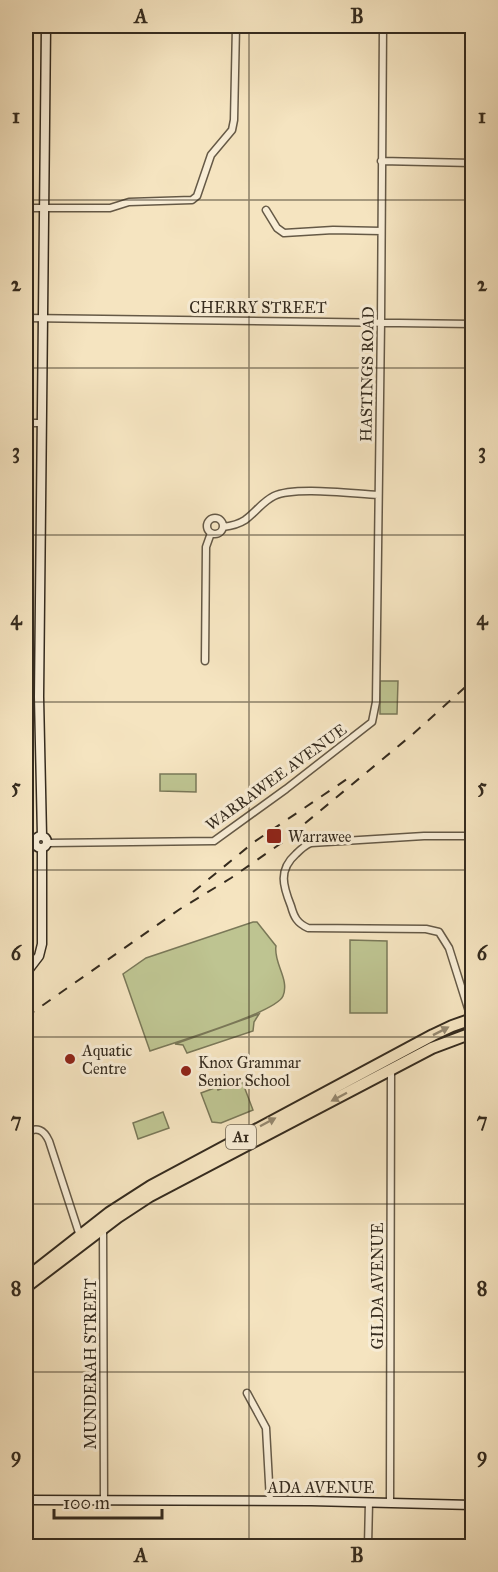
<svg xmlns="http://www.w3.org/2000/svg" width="498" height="1572" font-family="'IM FELL Great Primer',serif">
	<rect width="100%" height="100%" fill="#f5e4c0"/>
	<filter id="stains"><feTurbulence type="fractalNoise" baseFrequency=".00333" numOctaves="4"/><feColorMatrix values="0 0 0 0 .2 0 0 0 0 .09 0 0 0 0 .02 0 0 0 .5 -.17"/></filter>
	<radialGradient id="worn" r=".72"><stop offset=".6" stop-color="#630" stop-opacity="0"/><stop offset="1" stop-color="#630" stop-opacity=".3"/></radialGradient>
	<path fill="#bec491" stroke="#7a7858" stroke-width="1.5" d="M26,550H33L32,699H26Z
		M380,681H398L397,714H380Z
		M160,774H196V792L160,791Z
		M253,922H257L276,946C273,963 290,979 283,996C276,1013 172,1043 150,1051L123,974L146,958Z
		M350,940L387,941V1013H350Z
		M259,1014L254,1022L253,1031L187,1053L183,1045L175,1044Z
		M242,1081L253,1110L221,1123L212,1122L201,1093L217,1087L218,1090Z
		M163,1112L169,1128L138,1139L133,1123Z"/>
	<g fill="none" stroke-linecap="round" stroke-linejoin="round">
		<defs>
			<path id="street" d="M381,161L472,163
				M26,208H110L129,202L192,200L197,196L211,155L232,130L234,120L236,26
				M266,210L277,228L284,233L333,230L381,231
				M26,318L472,324
				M26,423H41
				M207 526a8 8 0 1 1 16 0a8 8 0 1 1-16 0Z
				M223,527C231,526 239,524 245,520C256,512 262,502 274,496C295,486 354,494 378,495
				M205,661L206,547L211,533
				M26,842H35
				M48,843L214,841L286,789L372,722L376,702L381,321L383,26
				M472,1021L449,948L439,932L426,929L308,928C297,923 294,917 291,906C283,886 278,870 296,854C301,849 305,845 311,843L424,836H472
				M26,1133C37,1126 44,1130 49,1141L80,1236
				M103,1227L104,1500
				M247,1393L266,1428L270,1501
				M390,1502L391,1070
				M368,1546L369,1502"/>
			<path id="secondary" d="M35 842a6 6 0 1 1 12 0a6 6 0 1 1-12 0Z
				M42,836L39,697L46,26
				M26,973L39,956L42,944V849
				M26,1500L311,1501L472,1505"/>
			<path id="highway" d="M26,1278L109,1213L151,1186L433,1035L452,1026L472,1019
				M26,1287L118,1217L150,1196L432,1048L472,1033"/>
		</defs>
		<use href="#street" stroke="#655946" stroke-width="9"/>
		<use href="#secondary" stroke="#352b1e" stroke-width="11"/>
		<use href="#highway" stroke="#352b1e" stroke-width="14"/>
		<use href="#street" stroke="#f8edd6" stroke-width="6"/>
		<use href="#secondary" stroke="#f8edd6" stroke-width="8"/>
		<use href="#highway" stroke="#f5e4c0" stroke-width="10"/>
		<path stroke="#352b1e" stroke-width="2" stroke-dasharray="10 10" stroke-linecap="butt" d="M193,892L254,842L350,777
			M26,1017L180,909L231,878L280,844L413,734L472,681"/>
	</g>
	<defs><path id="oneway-solid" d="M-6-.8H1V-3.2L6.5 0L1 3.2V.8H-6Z" transform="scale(1.5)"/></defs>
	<g fill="#95886f">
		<use href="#oneway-solid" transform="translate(441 1031) rotate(-27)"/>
		<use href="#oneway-solid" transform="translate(339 1097) rotate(152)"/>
		<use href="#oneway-solid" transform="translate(268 1122) rotate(-28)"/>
	</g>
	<path fill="none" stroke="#352b1e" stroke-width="1.5" stroke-opacity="0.55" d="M249,26V1546M26,200H472M26,368H472M26,535H472M26,702H472M26,870H472M26,1037H472M26,1204H472M26,1372H472"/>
	<g fill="#8f2418" stroke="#f8edd6" stroke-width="2">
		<rect x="266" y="828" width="16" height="16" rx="3"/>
		<circle cx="70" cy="1059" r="6"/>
		<circle cx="186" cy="1071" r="6"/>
	</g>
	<g text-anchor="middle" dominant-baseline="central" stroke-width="6" stroke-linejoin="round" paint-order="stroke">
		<rect fill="#f8edd6" stroke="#706555" stroke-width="1.5" x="226" y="1125" width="30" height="24" rx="4.5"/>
		<g font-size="15" font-weight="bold" fill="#352b1e">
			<text x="241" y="1137">A1</text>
		</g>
		<g font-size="16" fill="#352b1e" stroke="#f8edd6">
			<text x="258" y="307">CHERRY STREET</text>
			<text transform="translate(367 374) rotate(-89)">HASTINGS ROAD</text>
			<text transform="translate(276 777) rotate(-36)">WARRAWEE AVENUE</text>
			<text transform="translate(377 1286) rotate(-90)">GILDA AVENUE</text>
			<text transform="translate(90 1364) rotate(-90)">MUNDERAH STREET</text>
			<text x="321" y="1487">ADA AVENUE</text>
		</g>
		<g font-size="16" fill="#352b1e" stroke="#f8edd6" text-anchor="start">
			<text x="288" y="836">Warrawee</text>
			<text x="82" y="1050">Aquatic<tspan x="82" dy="18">Centre</tspan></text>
			<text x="198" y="1062">Knox Grammar<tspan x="198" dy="18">Senior School</tspan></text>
		</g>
	</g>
	<rect width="498" height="1572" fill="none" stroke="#f5e4c0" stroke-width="66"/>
	<path d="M54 1509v9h108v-9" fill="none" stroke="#352b1e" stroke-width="3"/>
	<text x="63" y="1509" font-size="18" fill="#352b1e" stroke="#f8edd6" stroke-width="4.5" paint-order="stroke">100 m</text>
	<rect x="33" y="33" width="432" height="1506" fill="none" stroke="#352b1e" stroke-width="2"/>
	<g font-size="20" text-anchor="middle" font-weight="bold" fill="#352b1e">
		<text x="141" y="23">A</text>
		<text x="357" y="23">B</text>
		<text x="16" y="123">1</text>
		<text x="482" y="123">1</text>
		<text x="16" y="291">2</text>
		<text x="482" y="291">2</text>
		<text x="16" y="458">3</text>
		<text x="482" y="458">3</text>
		<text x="16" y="625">4</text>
		<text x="482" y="625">4</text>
		<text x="16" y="793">5</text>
		<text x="482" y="793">5</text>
		<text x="16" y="960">6</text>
		<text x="482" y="960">6</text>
		<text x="16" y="1127">7</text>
		<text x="482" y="1127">7</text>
		<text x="16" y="1295">8</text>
		<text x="482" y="1295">8</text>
		<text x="16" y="1462">9</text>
		<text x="482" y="1462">9</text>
		<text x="141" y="1562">A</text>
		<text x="357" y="1562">B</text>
	</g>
	<rect width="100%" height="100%" filter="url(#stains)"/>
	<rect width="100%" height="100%" fill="url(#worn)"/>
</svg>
